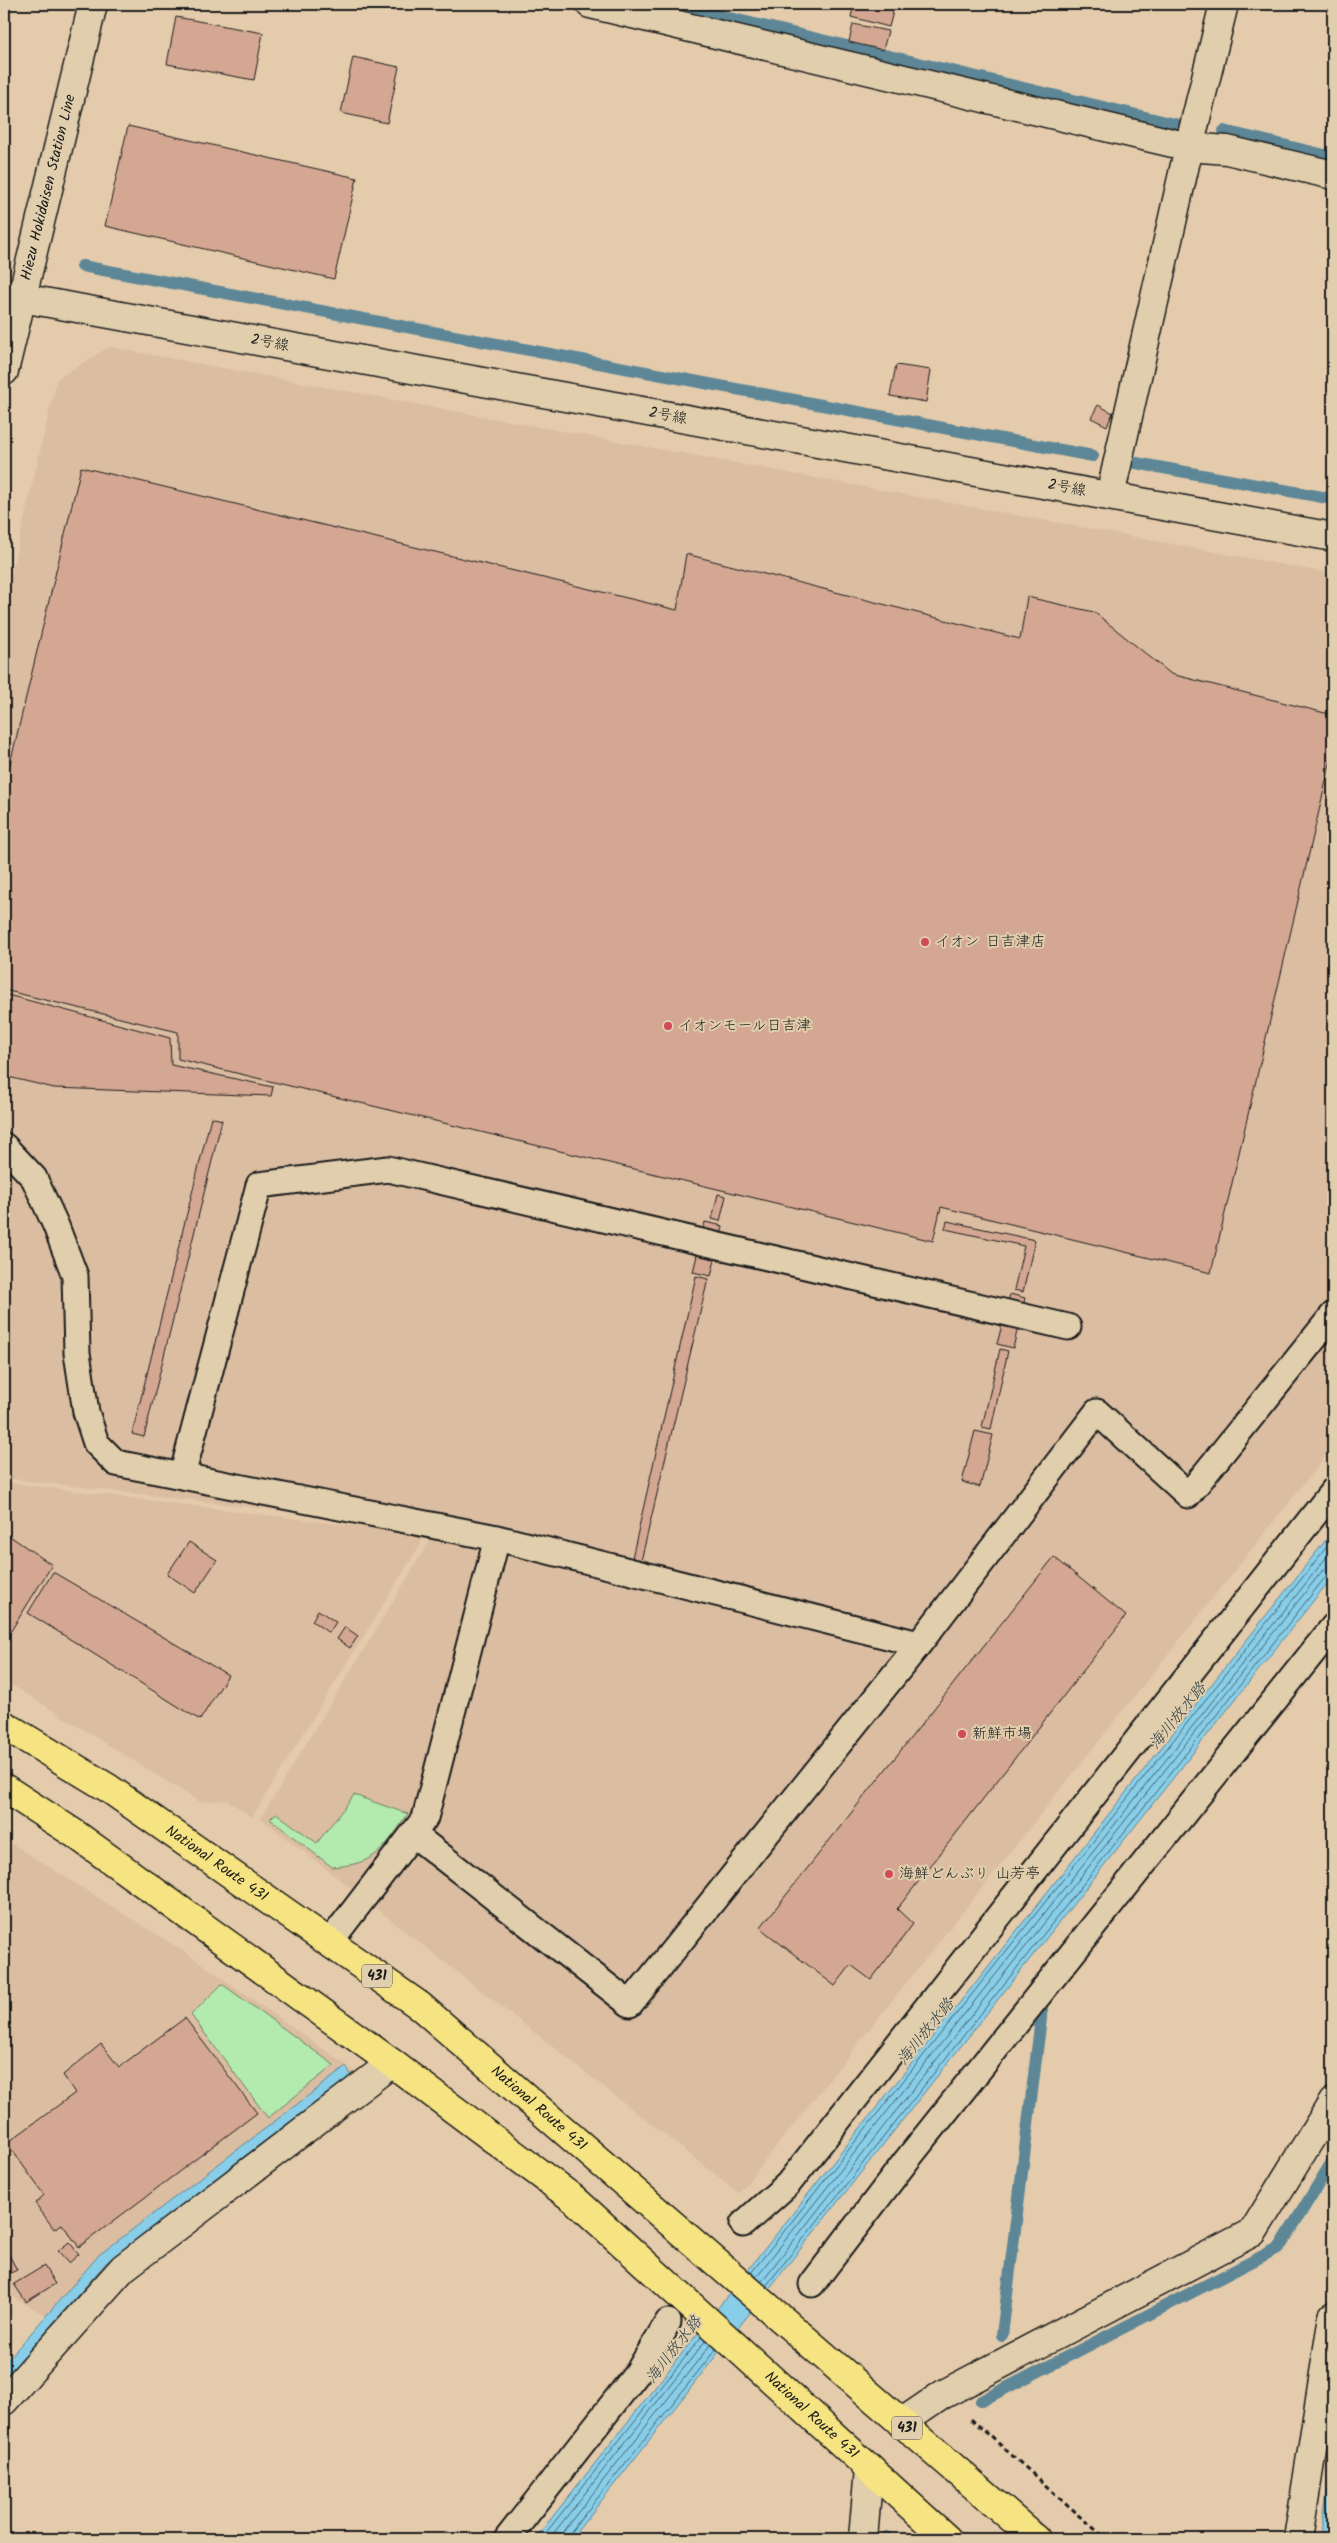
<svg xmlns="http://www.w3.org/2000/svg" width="1337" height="2543" font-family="Kalam,'Klee One',sans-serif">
	<rect width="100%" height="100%" fill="#e4cbab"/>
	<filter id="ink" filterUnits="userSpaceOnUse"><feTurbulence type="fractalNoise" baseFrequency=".02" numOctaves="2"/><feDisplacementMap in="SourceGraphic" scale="10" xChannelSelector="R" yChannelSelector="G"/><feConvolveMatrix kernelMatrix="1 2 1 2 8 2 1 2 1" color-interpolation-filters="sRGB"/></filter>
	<g filter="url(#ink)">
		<path fill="#dbbda1" d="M109,347L1333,574V1447L739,2193L261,1818L437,1529L4,1478V606L57,379Z
			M4,1482L426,1535L252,1817L227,1800L200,1802L4,1680Z
			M4,1839L191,1956L360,2075L59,2323L4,2292Z"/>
		<path fill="#b3eaae" stroke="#688365" d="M354,1795L408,1814C383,1849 378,1864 332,1867L270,1819L276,1813L317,1843Z
			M222,1984L334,2065L268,2118L191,2015Z"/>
		<path fill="#88cee9" stroke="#5d8797" d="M1333,1531V1576L571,2539H535Z
			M346,2067L352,2076L106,2263L4,2379V2364L99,2255Z
			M1333,2455V2503L1328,2539H1320Z"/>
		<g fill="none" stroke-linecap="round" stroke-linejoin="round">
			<path stroke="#47636e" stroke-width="1" d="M751,2273L1333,1539
				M756,2277L1333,1549
				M761,2282L1322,1571L1333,1567
				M766,2286L1327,1575L1333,1573
				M541,2539L702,2336
				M549,2539L706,2340
				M561,2539L564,2530L711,2344
				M568,2539L569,2534L716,2349"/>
			<path stroke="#5d8797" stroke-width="12" d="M670,4L1183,126
				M1224,131L1333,157
				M82,266L1093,456
				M1136,463L1333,499
				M1002,2335L1042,2010
				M981,2401L1280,2247L1333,2160
				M886,2539L887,2537"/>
		</g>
		<path fill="#d3a792" stroke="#1c1c1c" d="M854,4H895L889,27L851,17Z
			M176,17L263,33L254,80L167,64Z
			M853,24L888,31L883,50L849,42Z
			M353,57L399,67L387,123L341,113Z
			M128,126L357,178L334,279L105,226Z
			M896,365L931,370L926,402L890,396Z
			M1098,405L1113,413L1107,426L1091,418Z
			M81,467L677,610L686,554L1020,639L1027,597L1094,612L1171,674L1333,715V751L1211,1273L941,1207L933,1241L178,1059V1032L4,990V789Z
			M4,994L170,1038L171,1065L273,1087L271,1096L54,1088L4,1076Z
			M211,1117L222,1120L144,1437L132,1434Z
			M718,1194L726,1196L720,1221L712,1219Z
			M947,1221L1035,1240L1023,1292L1014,1290L1024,1246L945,1229Z
			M705,1222L723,1226L711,1276L693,1272Z
			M696,1276L708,1279L641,1561L632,1558Z
			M1010,1294L1025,1298L1013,1348L997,1344Z
			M1000,1349L1008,1351L991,1429L982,1427Z
			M975,1431L993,1435L980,1487L962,1482Z
			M4,1532L52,1565L4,1642Z
			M189,1542L217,1560L195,1593L167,1574Z
			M1054,1557L1126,1616L897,1909L913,1924L871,1980L851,1965L835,1986L760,1928Z
			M53,1572L228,1675L200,1720L28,1613Z
			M318,1610L336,1622L329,1633L312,1621Z
			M345,1627L358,1636L350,1648L337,1639Z
			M185,2018L257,2113L79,2247L62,2224L54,2229L35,2203L44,2195L7,2143L75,2093L63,2075L101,2044L119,2067Z
			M69,2242L79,2254L69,2263L58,2251Z
			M7,2251L17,2270L4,2276V2252Z
			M44,2266L55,2284L26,2302L14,2284Z"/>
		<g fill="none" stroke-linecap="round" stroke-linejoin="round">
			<defs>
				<path id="service" d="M4,1146L34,1178L56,1226L75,1276L77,1353L86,1412L96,1443L116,1463L497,1538L919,1644
					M182,1476L259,1185L388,1169L1068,1327
					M413,1834L630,2004L919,1644L1097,1412L1188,1495L1333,1315
					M329,1943L425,1818L497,1538
					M743,2224L788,2184L1333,1491
					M812,2284L906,2161L1333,1627
					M507,2539L638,2372L668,2322"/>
				<path id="minor" d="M590,4L1189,147L1227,150L1333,175
					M1110,496L1189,147L1224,4
					M4,2401L123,2268L392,2063
					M901,2423L942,2395L1253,2232L1333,2102
					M863,2539L869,2468
					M1298,2539L1333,2316"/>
				<path id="tertiary" d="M4,293L22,298L1333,537"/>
				<g id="secondary">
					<path id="s1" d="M4,371L93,4"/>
				</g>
				<g id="trunk">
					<path id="s2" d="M4,1725L108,1788L420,2006L1036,2539"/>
					<path id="s3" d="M4,1788L75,1834L392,2063L575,2200L947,2539"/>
				</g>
			</defs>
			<use href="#service" stroke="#1c1c1c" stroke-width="29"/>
			<use href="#minor" stroke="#1c1c1c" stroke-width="31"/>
			<use href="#tertiary" stroke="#1c1c1c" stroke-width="31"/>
			<use href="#secondary" stroke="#1c1c1c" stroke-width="31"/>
			<use href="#trunk" stroke="#1c1c1c" stroke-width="31"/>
			<path stroke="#1c1c1c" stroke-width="3" stroke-dasharray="5 4" stroke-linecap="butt" d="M971,2419L1106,2539"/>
			<use href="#service" stroke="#e0ceac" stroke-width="25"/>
			<use href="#minor" stroke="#e0ceac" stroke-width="28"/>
			<use href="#tertiary" stroke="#e0ceac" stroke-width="28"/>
			<use href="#secondary" stroke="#e0ceac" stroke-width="28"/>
			<use href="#trunk" stroke="#f6e381" stroke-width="28"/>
		</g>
	</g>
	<g fill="#d1495b" stroke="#e0ceac" stroke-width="2">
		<circle cx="925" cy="942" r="5"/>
		<circle cx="668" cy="1026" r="5"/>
		<circle cx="962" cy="1734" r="5"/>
		<circle cx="889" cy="1874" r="5"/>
	</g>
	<g text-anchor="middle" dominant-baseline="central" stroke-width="4" stroke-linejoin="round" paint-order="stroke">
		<g fill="#e0ceac" stroke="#575147" stroke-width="1">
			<rect x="362" y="1964.5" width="30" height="23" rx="4"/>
			<rect x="892" y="2416.5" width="30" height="23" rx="4"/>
		</g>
		<g font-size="14" font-weight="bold" fill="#1c1c1c">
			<text x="377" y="1976">431</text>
			<text x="907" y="2428">431</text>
		</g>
		<g font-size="15" fill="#1c1c1c" stroke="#e0ceac">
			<text stroke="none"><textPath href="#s1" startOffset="189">Hiezu Hokidaisen Station Line</textPath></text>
			<text transform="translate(270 343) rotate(10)">2号線</text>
			<text transform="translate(668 416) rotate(10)">2号線</text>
			<text transform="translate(1067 488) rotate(10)">2号線</text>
			<text stroke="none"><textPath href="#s2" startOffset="254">National Route 431</textPath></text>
			<text stroke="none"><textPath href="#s2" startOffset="659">National Route 431</textPath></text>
			<text stroke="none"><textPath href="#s3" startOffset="1024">National Route 431</textPath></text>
		</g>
		<g font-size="15" fill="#1c1c1c" stroke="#e0ceac" text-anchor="start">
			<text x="935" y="942">イオン 日吉津店</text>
			<text x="678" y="1026">イオンモール日吉津</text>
			<text x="972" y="1734">新鮮市場</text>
			<text x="899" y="1874">海鮮どんぶり 山芳亭</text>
		</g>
		<g font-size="16" font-style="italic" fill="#324045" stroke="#e0ceac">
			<text transform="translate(1178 1716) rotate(-51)">海川放水路</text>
			<text transform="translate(926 2032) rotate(-51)">海川放水路</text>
			<text transform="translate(674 2350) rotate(-52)">海川放水路</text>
		</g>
	</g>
	<rect width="1337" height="2543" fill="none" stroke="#e0ceac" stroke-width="20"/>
	<rect x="10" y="10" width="1317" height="2523" fill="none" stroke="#1c1c1c" stroke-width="2" filter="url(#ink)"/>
</svg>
